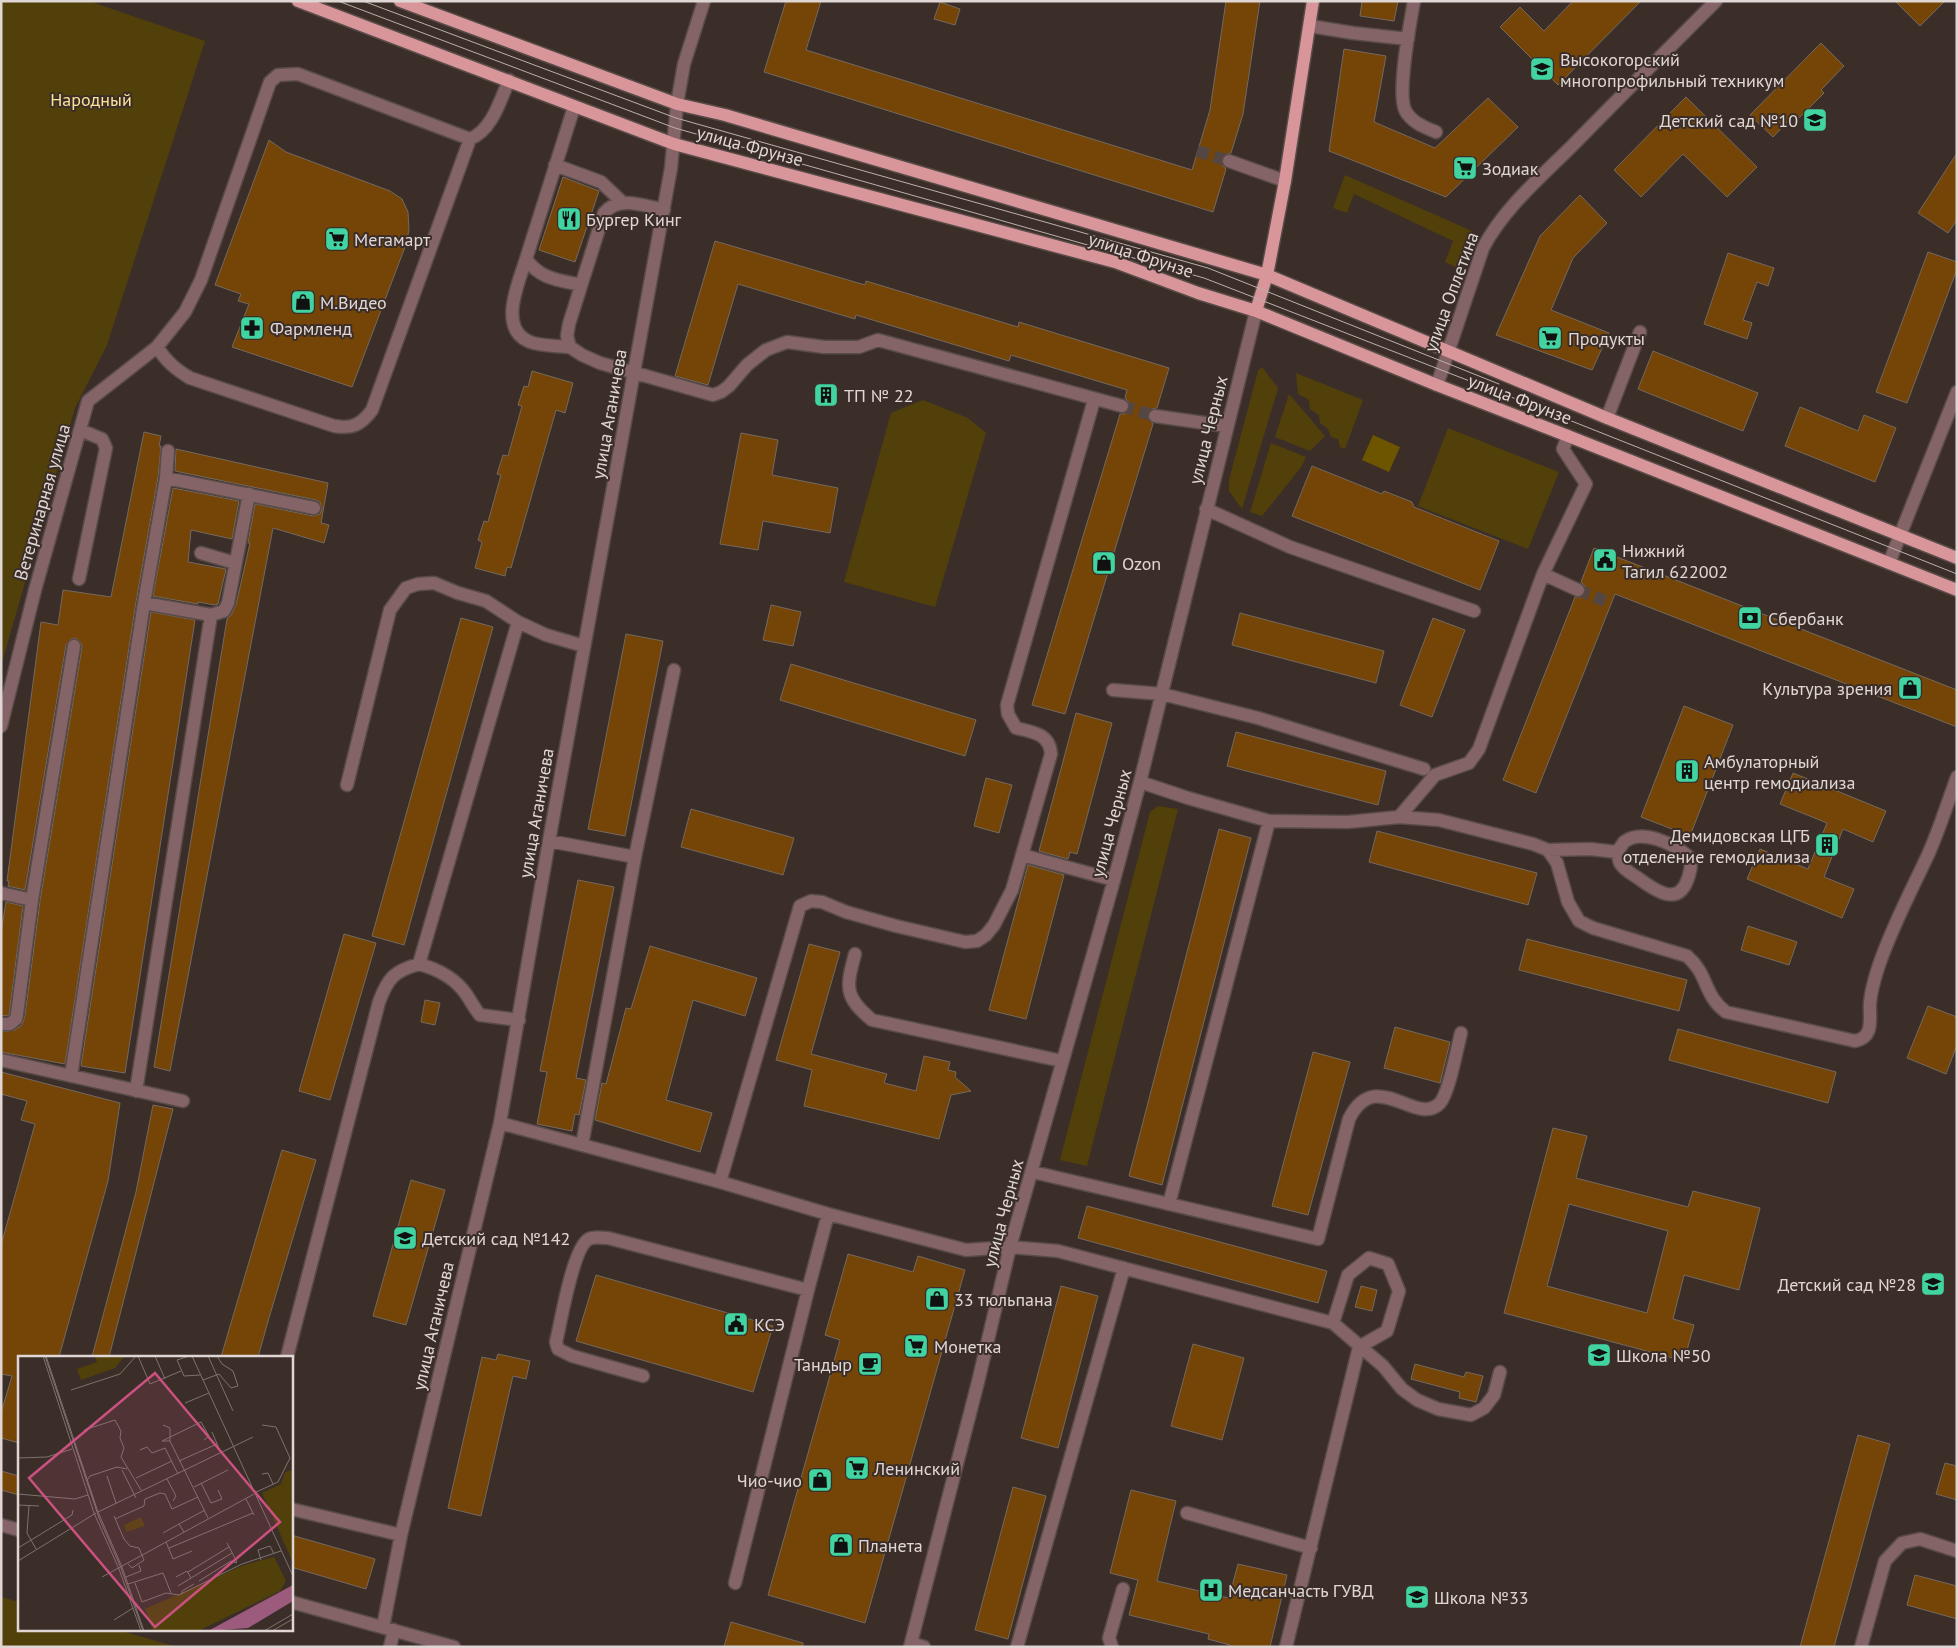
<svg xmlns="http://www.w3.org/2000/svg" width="1958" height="1648" font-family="'PT Sans',sans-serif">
	<rect width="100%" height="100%" fill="#3b2e29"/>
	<path fill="#51400a" d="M1,1H89L205,41L107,345L75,408L1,666Z
		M1345,175L1472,231L1456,267L1445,262L1453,241L1354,194L1347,213L1333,208Z
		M1262,367L1278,388L1242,509L1229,491V480L1258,371Z
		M1296,373L1363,400L1345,449L1340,447L1338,439L1331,437L1328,429L1320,423L1319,415L1310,409L1309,400L1298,394Z
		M1289,394L1325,436L1310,451L1275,437Z
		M923,400L968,418L986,433L935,607L844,582L891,413Z
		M1448,428L1559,472L1528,549L1418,506Z
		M1271,443L1306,457L1302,466L1262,516L1250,512Z
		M1158,806L1178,809L1087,1166L1060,1160L1150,812Z
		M1,1597L19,1602V1629H115L177,1647H1Z"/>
	<path fill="#6d5500" d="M1373,435L1400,447L1389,472L1362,460Z"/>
	<path fill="#754407" stroke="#74695f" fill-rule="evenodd" d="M786,1H821L806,50L1192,170L1210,110L1226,1H1260L1243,114L1231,153L1224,155L1221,159L1223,166L1226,169L1213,212L764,72Z
		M1362,1H1398L1394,21L1360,16Z
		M1573,1H1641L1558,85L1500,27L1520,7L1544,31Z
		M1895,1H1945L1920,26Z
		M940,2L960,9L955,25L934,19Z
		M1821,43L1844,66L1821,90L1824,93L1798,119L1794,115L1773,137L1750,115Z
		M1344,49L1386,56L1374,122L1435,148L1488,98L1518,127L1446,197L1329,151Z
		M1686,97L1757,167L1727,197L1683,154L1641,197L1614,170Z
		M269,140L286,152L390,191L402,199L408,212L409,230L405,247L352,387L232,347L249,304L238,301L241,294L215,285Z
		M1957,153V220L1948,233L1918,213Z
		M563,177L599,191L575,262L539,250Z
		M1580,195L1607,223L1573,258L1551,310L1609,333L1592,370L1496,335L1540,236Z
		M715,241L865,285L866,281L1018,327L1019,322L1169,368L1157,408L1152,409L1147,414L1148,419L1153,424L1065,714L1032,705L1120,414H1125L1130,409V403L1125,398L1127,390L1011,355L1009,361L856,315L855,319L738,284L708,385L675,376Z
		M1928,252L1957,262V269L1907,403L1876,392Z
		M1728,253L1774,268L1768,286L1757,282L1743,320L1752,323L1747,339L1704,324Z
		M1653,351L1758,393L1743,431L1638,389Z
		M532,371L573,383L565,413L556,410L511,568L507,567L505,576L475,568L482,542L478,540L484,521L488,522L501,475L497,474L503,455L508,456L522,406L518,405L524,386L528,387Z
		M817,386L838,389L835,405L814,401Z
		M1800,407L1858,431L1864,415L1896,428L1875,482L1785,446Z
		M144,432L161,436L159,446H161L158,477L136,602L65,1064L1,1052V1032L15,1030L22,1025L25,1016L40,901L82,647L81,643L76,638L71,639L66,645L25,890L8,886L9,881H7L41,622L58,625L63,590L111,597Z
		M741,433L778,440L772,475L838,488L830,533L763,521L758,550L720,544Z
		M176,449L328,483L321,523L329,525L324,543L273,528L170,1071L154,1067L227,619L231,615L236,605L250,543H248L255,504L313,516L320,514L322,509L320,502L316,500L175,471Z
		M1312,466L1382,494L1384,491L1412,502L1414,507L1499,541L1480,590L1292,516Z
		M173,488L239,501L232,539L191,530L188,562L226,569L218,604L215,605L198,602V604L153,596Z
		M1594,548L1957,690V727L1615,594L1536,793L1503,780L1575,597H1582L1586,593L1585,586L1581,582Z
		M771,605L801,612L793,646L763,640Z
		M151,612L195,620L125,1073L81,1066Z
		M1240,613L1384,651L1376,683L1232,645Z
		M461,618L493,627L404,945L372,936Z
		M1433,618L1465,630L1432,717L1400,705Z
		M626,634L663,641L625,836L588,829Z
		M791,664L976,720L965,756L780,700Z
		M1684,706L1733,725L1690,836L1641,817Z
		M1076,713L1112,723L1077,854L1070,852L1068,859L1039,851Z
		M1236,732L1386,771L1378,805L1227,766Z
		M1793,773L1886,811L1873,842L1843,829L1824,877L1854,889L1842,918L1747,879L1760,849L1808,869L1827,823L1780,804Z
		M986,778L1012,785L999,833L974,826Z
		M691,809L794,838L783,875L681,847Z
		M1219,829L1251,838L1162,1185L1129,1176Z
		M1377,831L1537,873L1528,905L1369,862Z
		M1028,865L1064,875L1026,1019L989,1010Z
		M578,880L614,887L576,1078L586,1080L579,1115L575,1114L572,1131L537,1124L547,1072L540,1071Z
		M6,902L23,906L9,1015L1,1016V933Z
		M1748,926L1797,942L1789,965L1741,950Z
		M344,934L376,943L330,1100L299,1091Z
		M1527,939L1687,980L1679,1011L1519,970Z
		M809,944L840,952L811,1054L887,1074L884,1083L916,1091L924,1056L950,1062L948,1070L956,1072L955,1077L971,1091L951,1095L939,1139L804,1106L812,1070L776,1060Z
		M650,946L757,978L745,1016L693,1000L666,1100L712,1113L700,1152L595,1120L602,1083L606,1084L626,1008L631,1009Z
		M425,1000L440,1003L435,1025L421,1022Z
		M1928,1006L1957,1017V1045L1946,1074L1907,1058Z
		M1395,1027L1450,1042L1440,1083L1384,1068Z
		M1678,1029L1836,1072L1828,1103L1669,1060Z
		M1313,1052L1350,1062L1308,1215L1272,1206Z
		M1,1072L120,1103L108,1181L59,1357H19V1443L1,1438V1413L12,1376L1,1374V1245L35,1124L21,1120L27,1101L1,1094Z
		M153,1105L173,1109L109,1357H92L136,1192Z
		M1553,1128L1587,1136L1576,1178L1688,1207L1693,1191L1760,1208L1739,1290L1684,1275L1673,1319L1694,1325L1684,1361L1504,1313ZM1569,1204L1668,1231L1647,1313L1547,1286Z
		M282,1150L316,1160L269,1318L258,1357H221Z
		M411,1180L445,1190L406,1325L373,1316Z
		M1087,1206L1327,1271L1318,1303L1078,1238Z
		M848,1254L913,1272L918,1256L965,1270L865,1623L768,1595L840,1340L825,1335Z
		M596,1275L773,1326L753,1392L576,1341Z
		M1061,1286L1098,1296L1058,1448L1021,1438Z
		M1361,1286L1377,1290L1372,1311L1355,1307Z
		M1193,1344L1244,1358L1222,1440L1171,1426Z
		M498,1354L530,1361L526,1379L513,1376L481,1516L448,1508L482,1357L496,1360Z
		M1415,1364L1464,1377L1466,1372L1483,1376L1476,1402L1459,1398L1460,1392L1411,1379Z
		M1858,1435L1890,1444L1834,1647H1800Z
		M1945,1463L1957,1466V1500L1936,1494Z
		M1,1471L19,1476V1495L1,1490Z
		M1013,1487L1046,1496L1008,1639L975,1630Z
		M1131,1490L1176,1501L1157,1581L1229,1598L1238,1564L1287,1575L1270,1647H1230V1645L1208,1639L1209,1634L1129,1615L1138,1580L1110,1573Z
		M291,1535L375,1559L366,1589L291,1567Z
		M1915,1575L1957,1586V1619L1907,1605Z
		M731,1622L803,1643V1647H724Z"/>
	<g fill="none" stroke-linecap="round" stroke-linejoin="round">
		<path stroke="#544743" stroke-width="12" stroke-dasharray="12 6" stroke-linecap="butt" d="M1197,151L1229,161
			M1122,406L1155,416
			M1578,590L1605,601"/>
		<defs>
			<path id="minor" d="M1414,1C1410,24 1397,91 1405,110C1411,122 1424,127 1436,132
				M1310,26L1353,33L1408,39
				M574,107L526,259C540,279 558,280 581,285
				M1229,161L1285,181
				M555,165L601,182L622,202
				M664,210C644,206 619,195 604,213L569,324L567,336L570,347L582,355L600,363L713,395L721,392L729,386L747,365L766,350L787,342L824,347H859L878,340L1122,406
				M526,259C519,282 498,327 528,341C537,346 559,346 570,347
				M157,347C166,361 175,369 190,378L334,426C352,429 361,425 372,410L470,139C492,130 500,101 509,80
				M1437,385L1483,248C1504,208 1541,177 1573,145C1620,97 1668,49 1716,1
				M1155,416L1226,426
				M1607,418L1640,332
				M166,478L314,508
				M1206,509L1290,547L1474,611
				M201,553L235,563
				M1889,563L1957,392
				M1543,574L1578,590
				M79,579L106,448L102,439L80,430
				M144,603L211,615L224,611L228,603L249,494
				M1113,690L1162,694L1258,718L1424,769
				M1,726L35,590L88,401L157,347L185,312L201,280L270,82L278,75L298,74L470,139
				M1140,782L1188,798L1269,821L1348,822L1399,817L1439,820L1533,844L1548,850L1557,863L1568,902L1579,921L1593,928L1687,956C1709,975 1703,995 1726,1012L1855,1041C1875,1037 1869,1018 1870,1003C1871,991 1875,977 1879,965C1892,927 1910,893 1927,857C1939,831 1947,804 1957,777
				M347,785L390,610L406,588L418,584L434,583L458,593L486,601L518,622L546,635L584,646
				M1399,817L1435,775L1469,763L1479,749L1543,574L1586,484L1563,449L1568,436
				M549,841L635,857L582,1145
				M1548,850L1590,849L1617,852C1619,849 1622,845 1624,842C1642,828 1674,844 1689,857C1692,863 1691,869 1689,875C1680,908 1657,892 1638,878C1632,874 1624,870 1620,863C1619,860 1618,855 1617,852
				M1022,855L1114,880
				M635,857L674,670
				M1,893L32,900
				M855,954C846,987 844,997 872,1020L1062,1061
				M419,964C437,969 455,978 466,994C471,1001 474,1008 480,1015L519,1020
				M1,1024H10L16,1019L17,1014L32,900L74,646
				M1,1060L183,1101
				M71,1076L144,603L166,478L168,451
				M136,1091L211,615
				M500,1123L720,1182L828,1214L966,1250L1010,1247L1058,1251L1333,1323L1383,1366L1402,1389L1417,1400L1438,1409L1471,1415L1484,1408L1494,1395L1500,1372
				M1033,1172L1318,1239L1349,1119C1376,1065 1416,1128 1440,1103C1449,1093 1457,1048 1461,1033
				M720,1182L800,906L811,901L822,902L846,912L896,926L965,942L977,941L986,935L994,925L1012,890L1051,754C1050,734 1033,732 1016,728L1008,714L1007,705L1094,400
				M1169,1204L1269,821
				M287,1357L379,1002C388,978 394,971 419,964L518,622
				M643,1376L572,1356L558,1349L556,1342L558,1333C562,1315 574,1246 589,1239C594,1236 602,1238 608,1238L808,1290
				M291,1509L401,1535
				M1187,1513L1311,1548
				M1,1525L19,1530
				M735,1583L808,1290L828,1214
				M291,1602L454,1647
				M383,1627L401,1535L500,1123L549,841L671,168L677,104L684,64L704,1
				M911,1643L924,1647
				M390,1647L394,1630
				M910,1647L978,1382L1010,1247L1114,880L1140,782L1256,311
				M1017,1647L1124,1268
				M1112,1647L1109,1638L1123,1589
				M1286,1647L1359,1347L1387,1331L1399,1291L1388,1264L1369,1258L1348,1275L1333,1323
				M1861,1647L1885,1561L1902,1543L1920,1539L1957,1551"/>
			<path id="major" d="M298,1L674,144L1115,262L1198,293L1256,311L1437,385L1568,436L1957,590
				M400,1L677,104L725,115L1267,275L1607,418L1957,558
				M1256,311L1267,275L1285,181L1313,1"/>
		</defs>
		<use href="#minor" stroke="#594c48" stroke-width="15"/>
		<use href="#major" stroke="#594c48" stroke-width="15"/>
		<use href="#minor" stroke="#856467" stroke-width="12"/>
		<use href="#major" stroke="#d8969b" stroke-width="12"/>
		<path stroke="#bab0ad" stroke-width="1" d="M338,1L675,128L1204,278L1516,399L1957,574
			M363,1L676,118L1208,268L1499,384"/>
	</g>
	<defs>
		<symbol id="university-square" viewBox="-11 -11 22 22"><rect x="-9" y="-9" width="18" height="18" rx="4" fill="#41d4a1" stroke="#3b2e29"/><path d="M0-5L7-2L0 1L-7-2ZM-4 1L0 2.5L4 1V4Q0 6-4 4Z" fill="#111"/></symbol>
		<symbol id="school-square" viewBox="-11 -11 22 22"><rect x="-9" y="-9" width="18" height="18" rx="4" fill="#41d4a1" stroke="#3b2e29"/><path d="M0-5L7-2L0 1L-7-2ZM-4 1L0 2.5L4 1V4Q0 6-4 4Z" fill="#111"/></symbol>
		<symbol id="supermarket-square" viewBox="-11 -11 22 22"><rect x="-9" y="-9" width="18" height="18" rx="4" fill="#41d4a1" stroke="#3b2e29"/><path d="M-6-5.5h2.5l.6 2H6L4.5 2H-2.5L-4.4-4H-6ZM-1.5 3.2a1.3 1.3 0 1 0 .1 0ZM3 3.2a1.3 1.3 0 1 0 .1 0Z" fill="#111"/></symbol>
		<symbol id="restaurant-square" viewBox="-11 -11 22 22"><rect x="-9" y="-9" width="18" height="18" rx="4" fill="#41d4a1" stroke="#3b2e29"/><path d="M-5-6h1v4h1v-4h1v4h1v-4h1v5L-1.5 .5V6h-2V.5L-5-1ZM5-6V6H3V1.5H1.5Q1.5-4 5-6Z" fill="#111"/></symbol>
		<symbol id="shop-square" viewBox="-11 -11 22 22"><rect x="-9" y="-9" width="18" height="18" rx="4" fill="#41d4a1" stroke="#3b2e29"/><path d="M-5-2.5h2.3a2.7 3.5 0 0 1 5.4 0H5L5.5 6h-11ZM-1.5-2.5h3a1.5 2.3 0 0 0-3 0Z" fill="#111"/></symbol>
		<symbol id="pharmacy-square" viewBox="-11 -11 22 22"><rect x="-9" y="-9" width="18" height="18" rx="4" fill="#41d4a1" stroke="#3b2e29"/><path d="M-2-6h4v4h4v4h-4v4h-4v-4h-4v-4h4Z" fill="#111"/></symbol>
		<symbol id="building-square" viewBox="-11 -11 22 22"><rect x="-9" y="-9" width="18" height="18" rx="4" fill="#41d4a1" stroke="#3b2e29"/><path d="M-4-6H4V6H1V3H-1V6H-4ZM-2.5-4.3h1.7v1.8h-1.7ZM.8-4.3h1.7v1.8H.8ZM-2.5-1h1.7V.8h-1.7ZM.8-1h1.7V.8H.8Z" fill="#111"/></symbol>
		<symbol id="civic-square" viewBox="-11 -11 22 22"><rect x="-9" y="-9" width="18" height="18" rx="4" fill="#41d4a1" stroke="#3b2e29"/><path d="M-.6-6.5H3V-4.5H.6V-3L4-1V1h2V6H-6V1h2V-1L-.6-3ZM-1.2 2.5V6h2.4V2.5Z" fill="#111"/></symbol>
		<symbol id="bank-square" viewBox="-11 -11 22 22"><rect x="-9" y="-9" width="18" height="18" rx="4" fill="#41d4a1" stroke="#3b2e29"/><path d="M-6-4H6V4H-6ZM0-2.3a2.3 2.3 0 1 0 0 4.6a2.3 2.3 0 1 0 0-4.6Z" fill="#111"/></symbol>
		<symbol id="cafe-square" viewBox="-11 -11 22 22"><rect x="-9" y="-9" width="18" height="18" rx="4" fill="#41d4a1" stroke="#3b2e29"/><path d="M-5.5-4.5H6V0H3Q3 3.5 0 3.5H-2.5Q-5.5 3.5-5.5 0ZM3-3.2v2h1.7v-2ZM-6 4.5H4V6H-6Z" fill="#111"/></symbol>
		<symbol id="hospital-square" viewBox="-11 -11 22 22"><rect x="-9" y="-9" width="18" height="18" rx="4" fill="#41d4a1" stroke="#3b2e29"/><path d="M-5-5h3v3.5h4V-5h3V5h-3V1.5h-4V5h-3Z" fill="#111"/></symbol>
	</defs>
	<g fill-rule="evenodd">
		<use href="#university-square" x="1528" y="55" width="28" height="28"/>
		<use href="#school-square" x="1801" y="106" width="28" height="28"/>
		<use href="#supermarket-square" x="1451" y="154" width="28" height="28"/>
		<use href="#restaurant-square" x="555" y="205" width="28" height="28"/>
		<use href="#supermarket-square" x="323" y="225" width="28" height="28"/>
		<use href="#shop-square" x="289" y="288" width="28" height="28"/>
		<use href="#pharmacy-square" x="238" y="314" width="28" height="28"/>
		<use href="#supermarket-square" x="1536" y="324" width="28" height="28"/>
		<use href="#building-square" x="812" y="381" width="28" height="28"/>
		<use href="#civic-square" x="1591" y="546" width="28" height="28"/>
		<use href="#shop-square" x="1090" y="549" width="28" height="28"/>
		<use href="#bank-square" x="1736" y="604" width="28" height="28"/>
		<use href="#shop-square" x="1896" y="674" width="28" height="28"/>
		<use href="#building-square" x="1673" y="757" width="28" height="28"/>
		<use href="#building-square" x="1813" y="831" width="28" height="28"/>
		<use href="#school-square" x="391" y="1224" width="28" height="28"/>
		<use href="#school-square" x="1919" y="1270" width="28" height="28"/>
		<use href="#shop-square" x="923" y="1285" width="28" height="28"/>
		<use href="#civic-square" x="722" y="1310" width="28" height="28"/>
		<use href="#supermarket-square" x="902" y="1332" width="28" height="28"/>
		<use href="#school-square" x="1585" y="1341" width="28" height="28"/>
		<use href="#cafe-square" x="856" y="1350" width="28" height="28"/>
		<use href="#supermarket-square" x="843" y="1454" width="28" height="28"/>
		<use href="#shop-square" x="806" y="1466" width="28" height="28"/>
		<use href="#shop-square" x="827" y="1531" width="28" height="28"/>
		<use href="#hospital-square" x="1197" y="1576" width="28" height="28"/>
		<use href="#school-square" x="1403" y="1583" width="28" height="28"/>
	</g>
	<g text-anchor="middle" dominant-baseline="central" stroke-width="4" stroke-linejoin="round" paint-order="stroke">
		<g font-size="18" fill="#e0d7d5" stroke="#3b2e29" text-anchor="start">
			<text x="1560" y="59">Высокогорский<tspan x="1560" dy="21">многопрофильный техникум</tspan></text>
			<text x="1798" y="120" text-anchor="end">Детский сад №10</text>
			<text x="1482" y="168">Зодиак</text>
			<text x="586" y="219">Бургер Кинг</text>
			<text x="354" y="239">Мегамарт</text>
			<text x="320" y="302">М.Видео</text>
			<text x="270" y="328">Фармленд</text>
			<text x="1568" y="338">Продукты</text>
			<text x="844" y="395">ТП № 22</text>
			<text x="1622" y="550">Нижний<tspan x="1622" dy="21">Тагил 622002</tspan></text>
			<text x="1122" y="563">Ozon</text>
			<text x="1768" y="618">Сбербанк</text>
			<text x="1892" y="688" text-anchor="end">Культура зрения</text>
			<text x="1704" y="761">Амбулаторный<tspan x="1704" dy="21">центр гемодиализа</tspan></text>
			<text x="1810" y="835" text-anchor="end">Демидовская ЦГБ<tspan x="1810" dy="21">отделение гемодиализа</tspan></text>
			<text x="422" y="1238">Детский сад №142</text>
			<text x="1916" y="1284" text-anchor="end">Детский сад №28</text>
			<text x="954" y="1299">33 тюльпана</text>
			<text x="754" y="1324">КСЭ</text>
			<text x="934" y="1346">Монетка</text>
			<text x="1616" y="1355">Школа №50</text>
			<text x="852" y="1364" text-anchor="end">Тандыр</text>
			<text x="874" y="1468">Ленинский</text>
			<text x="802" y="1480" text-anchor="end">Чио-чио</text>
			<text x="858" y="1545">Планета</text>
			<text x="1228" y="1590">Медсанчасть ГУВД</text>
			<text x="1434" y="1597">Школа №33</text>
		</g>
		<g font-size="18" fill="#fde195" stroke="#3b2e29">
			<text x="91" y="99">Народный</text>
		</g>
		<g font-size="18" fill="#e0d7d5" stroke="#3b2e29">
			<text transform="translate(750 146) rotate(15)">улица Фрунзе</text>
			<text transform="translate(1141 255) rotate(18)">улица Фрунзе</text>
			<text transform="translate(1451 292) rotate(-70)">улица Оплетина</text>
			<text transform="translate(1520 399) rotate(21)">улица Фрунзе</text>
			<text transform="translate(609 414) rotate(-80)">улица Аганичева</text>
			<text transform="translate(1208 430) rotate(-76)">улица Черных</text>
			<text transform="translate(42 502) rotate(-74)">Ветеринарная улица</text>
			<text transform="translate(536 813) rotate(-80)">улица Аганичева</text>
			<text transform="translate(1111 823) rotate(-75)">улица Черных</text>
			<text transform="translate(1003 1213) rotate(-75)">улица Черных</text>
			<text transform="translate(433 1326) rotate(-77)">улица Аганичева</text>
		</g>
	</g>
	<g transform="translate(18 1356)">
		<rect width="275" height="275" fill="#3b2e29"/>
		<path d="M77,0H107L97,12L63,24L59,13L79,6ZM275,114V207L244,137L263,128L267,116ZM123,161L127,170L108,176L106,169ZM256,201L268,225L262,235L180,275H135L127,253L226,209Z" fill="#51400a"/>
		<path d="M275,229V245L230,272L190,275Z" fill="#9c5b7c"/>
		<path fill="none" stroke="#7d726e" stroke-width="1" d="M25,0L76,157L101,213L123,275M27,0L81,162L103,212L125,275M28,0L80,156L104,211L126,275M120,0L132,28L163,15M137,0L147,23M171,0L159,4L166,20L182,19M174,0L275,220M190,0L215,55M185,24L201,18L213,32L220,30L215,15L204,8L199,0M53,34L102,18L118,0M167,47L191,37M145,69L152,72V85L190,162M66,74L97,64L103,75L102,82L106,92L103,101L123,134M194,76L203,97M152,85H144L183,66L191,80L186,84M122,94L129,91L134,97L147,92L160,118M0,102L29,101L54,93M161,105L199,88M104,114L118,142M244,118L250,117L255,128M89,120L98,147M118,122L154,105M149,123L158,140L155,145M69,124L72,120L99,111L109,113M183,127L193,147L204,143L200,134M176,131L210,114M236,137L260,126L272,102L258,71L244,69M0,138L57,143L70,139M228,143L236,159M0,149L21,150M11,149L9,177L18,193M80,156L235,81M96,160L106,183L112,190L121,192L126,204L114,212L110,208M97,163L126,150L127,143L142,137L147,138L154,153L180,141M166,176L161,168L187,154M145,177L161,168M148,186L155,203L174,195M209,187L219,206M0,192L54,159L55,154M151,192L235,157M243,204L240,194L252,190L256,198M0,205L78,157M170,216L211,191M84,221L236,138M108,221L123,215L121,209M158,221L169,215L173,222M181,225L213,205L219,207M117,227L124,246L148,237L161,239L224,208L263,195M110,228L145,217L153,237M160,230L214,197M164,238V235L176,228M96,264L115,252M246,275L275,258M254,275L275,263"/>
		<path fill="#cb5180" fill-opacity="0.15" stroke="#cb5180" stroke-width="2.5" d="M137,17L262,166L137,271L11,122Z"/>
		<rect width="275" height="275" fill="none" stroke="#e0d7d5" stroke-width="2.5"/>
	</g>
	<rect width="1958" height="1648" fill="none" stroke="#e0d7d5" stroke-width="5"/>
</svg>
